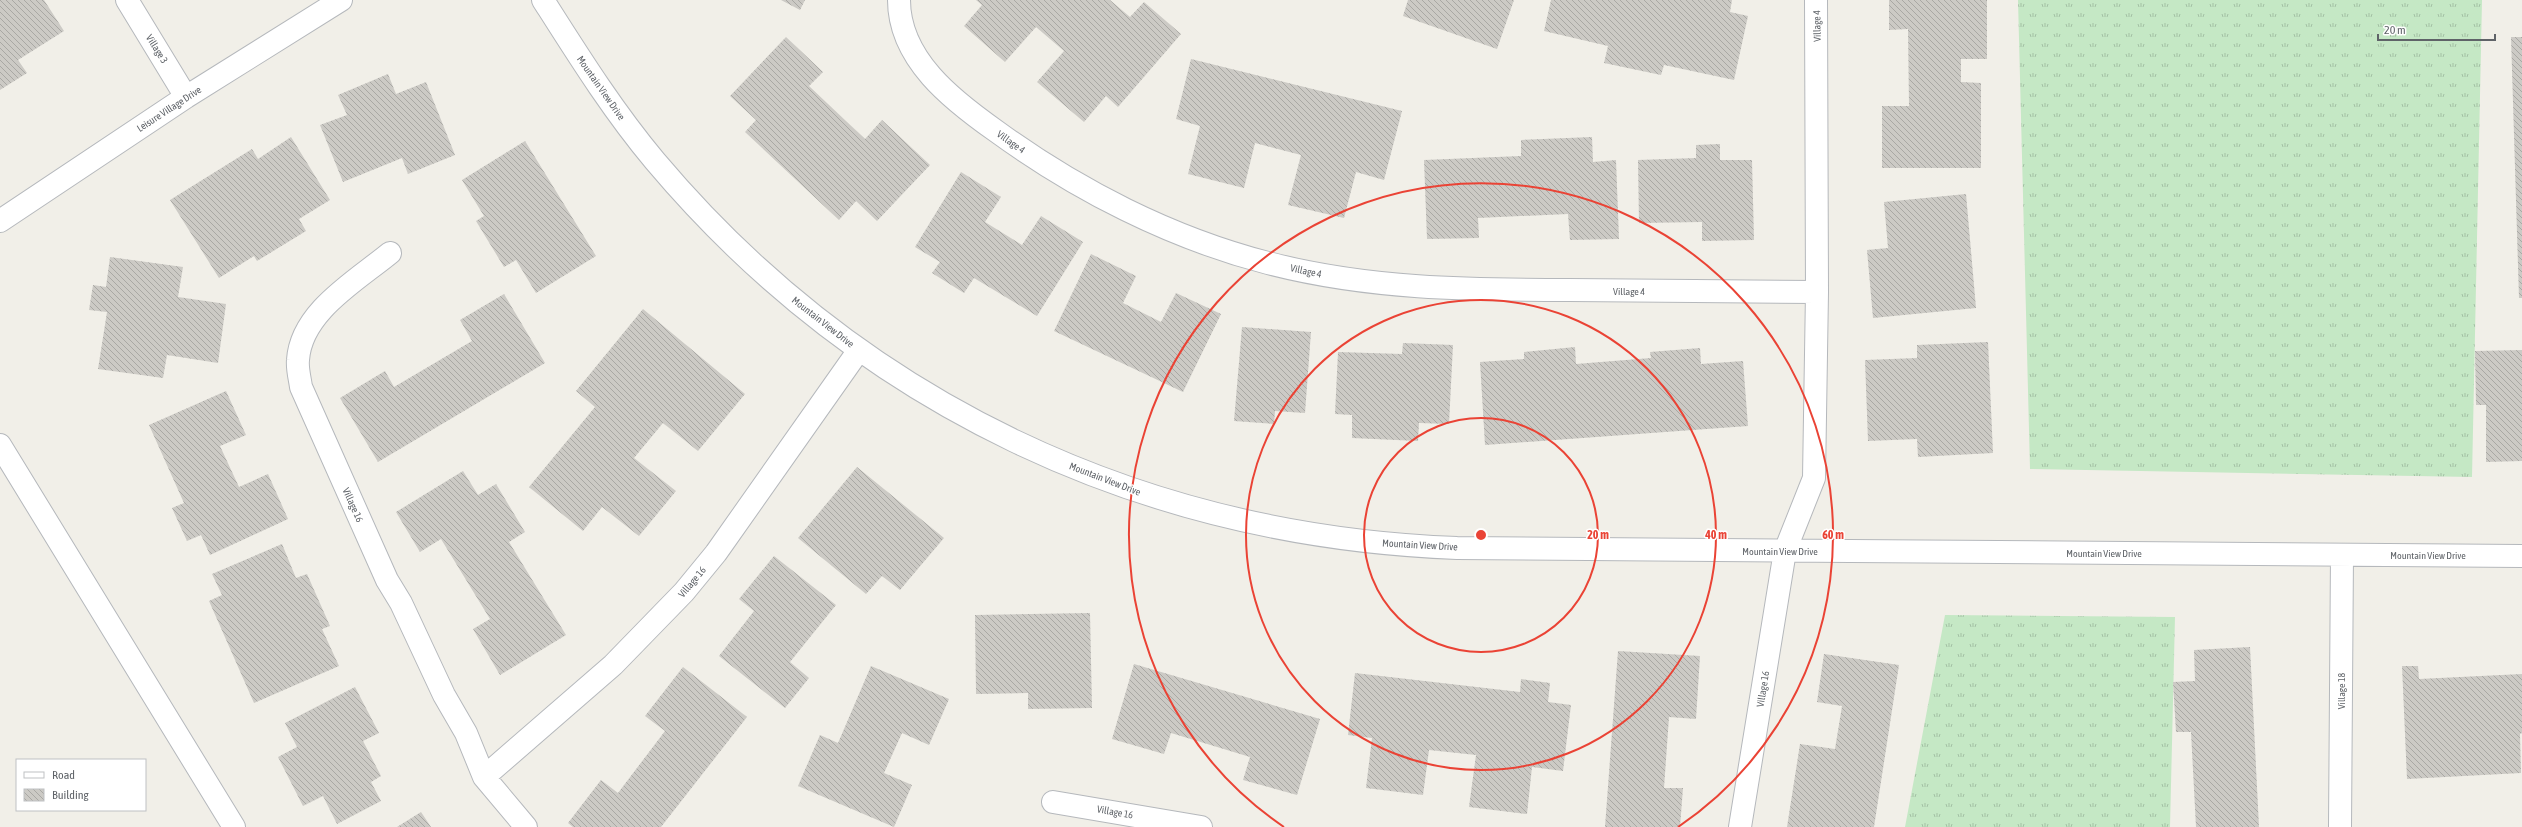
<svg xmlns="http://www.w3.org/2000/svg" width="2522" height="827" font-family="'Asap Condensed',sans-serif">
	<defs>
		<pattern id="grass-tufts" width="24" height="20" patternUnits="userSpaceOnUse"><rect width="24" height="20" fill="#c5e8c5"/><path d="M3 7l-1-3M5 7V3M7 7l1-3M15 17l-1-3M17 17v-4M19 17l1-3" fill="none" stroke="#a3c0a4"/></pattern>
		<pattern id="building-back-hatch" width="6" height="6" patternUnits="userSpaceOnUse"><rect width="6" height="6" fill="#cccac5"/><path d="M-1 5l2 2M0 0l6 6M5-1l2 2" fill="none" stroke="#a9a8a4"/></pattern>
	</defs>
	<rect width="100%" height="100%" fill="#f1efe8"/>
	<path fill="url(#grass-tufts)" d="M2018,0H2482L2472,477L2030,469Z
		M1945,615L2175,617L2170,827H1905Z"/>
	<path fill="url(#building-back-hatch)" d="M0,0H44L64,31L18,60L27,73L0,90Z
		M781,0H805L800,10Z
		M976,0H1110L1130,17L1144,2L1181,34L1118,107L1106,96L1084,122L1037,82L1064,51L1036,27L1005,62L964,26L982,5Z
		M1408,0H1514L1497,49L1403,16Z
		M1551,0H1732L1730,12L1748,16L1734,80L1664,65L1661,75L1604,63L1608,46L1544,31Z
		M1889,0H1987V59H1961V82L1981,83V168H1882V106H1909L1908,29L1889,30Z
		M786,37L823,72L809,86L865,139L882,120L930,165L877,221L856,201L839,220L745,132L756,120L730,96Z
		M2511,37H2522V298H2519Z
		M1191,59L1402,111L1384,180L1356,172L1344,218L1288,205L1301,155L1255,143L1244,188L1188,174L1200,126L1176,119Z
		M388,74L396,94L426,82L455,155L408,174L402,158L343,182L320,125L347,115L338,95Z
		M291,137L330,200L299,219L306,231L257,261L254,256L219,278L170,200L252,149L258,159Z
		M1592,137L1593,162L1616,160L1619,239L1570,240L1568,214L1478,218L1479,238L1427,239L1424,160L1521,156V140Z
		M525,141L596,256L536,293L516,260L504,267L476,221L484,216L462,180Z
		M1720,144V160H1752L1754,240L1702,241V222L1639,223L1638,160L1696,158V145Z
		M961,172L1001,197L985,222L1022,245L1041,216L1083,242L1037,316L974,278L964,293L932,273L940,262L915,247Z
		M1966,194L1976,308L1873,318L1867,250L1888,248L1884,202Z
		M1091,254L1136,276L1123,303L1161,322L1176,293L1221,314L1183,392L1054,331Z
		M110,257L183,267L178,297L226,304L218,363L167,355L163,378L98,369L107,312L89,310L93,285L106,287Z
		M504,294L545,363L378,462L340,398L385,371L394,387L472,341L460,320Z
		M643,309L745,394L698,451L663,423L634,458L676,491L639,536L602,507L583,531L529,487L595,407L576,391Z
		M1242,327L1311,332L1305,413L1275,411L1274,424L1234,421Z
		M1988,342L1993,453L1918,457L1917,439L1868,441L1865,360L1917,358V345Z
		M1403,343L1453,345L1449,424L1419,423L1418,441L1352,438V415L1335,414L1338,352L1402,354Z
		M1575,347L1576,364L1651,358L1650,352L1700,348L1701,364L1743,361L1748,426L1485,445L1480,362L1524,359V352Z
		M2522,350V461L2486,462V405H2476L2475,351Z
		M226,391L246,435L220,446L239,487L268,474L288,519L210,555L201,535L187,541L172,508L184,503L149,425Z
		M857,467L944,538L900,590L882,576L866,594L798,538Z
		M463,471L478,495L496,484L525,532L509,542L566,635L500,675L473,629L490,619L441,539L420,552L396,512Z
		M282,544L296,578L307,574L330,626L322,629L339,666L254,703L209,601L222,595L212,574Z
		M774,556L836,605L790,662L809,678L785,708L719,656L754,611L739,599Z
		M1090,613L1092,708L1028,709V693L976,694L975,615Z
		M2250,647L2259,827H2196L2191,732H2176L2173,682L2195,681L2194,650Z
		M1618,651L1700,656L1696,719L1669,717L1664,788H1683L1680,827H1605Z
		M1824,654L1899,665L1874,827H1787L1800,744L1835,749L1842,706L1817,702Z
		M1134,664L1320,719L1297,795L1243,780L1250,757L1171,733L1164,754L1112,739Z
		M871,666L949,699L929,745L902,733L884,773L912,785L894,827L798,786L820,735L838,743Z
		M2402,666H2418L2419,679L2522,674V733L2520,734L2521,773L2407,779Z
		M683,667L747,717L661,827H573L568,823L601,780L618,793L665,731L645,716Z
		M1355,673L1520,692L1521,679L1550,683L1548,702L1571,705L1563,771L1532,767L1527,814L1469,807L1476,755L1429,750L1423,795L1366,788L1372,738L1348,735Z
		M355,687L379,733L363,741L381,776L371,782L381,801L337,824L323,796L303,806L278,757L297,747L285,723Z
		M421,812L431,827H397Z"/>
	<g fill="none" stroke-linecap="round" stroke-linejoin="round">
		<defs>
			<path id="minor" d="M127,0L186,97
				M543,0C578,55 613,111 655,161C859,403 1141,536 1457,548L2522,556
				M899,0C899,59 952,100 996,131C1077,190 1171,238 1268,263C1368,289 1468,290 1570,290C1652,291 1735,291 1817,292
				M0,221L186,97L341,0
				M390,253C356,281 301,312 298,360C297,369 300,379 301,387L387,580L401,603L444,695L466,733L484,777L526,827
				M0,445L234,827
				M484,777L613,665L684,592L716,553L859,350
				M1053,802L1201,827
				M1740,827L1785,551L1814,478L1817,292L1816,0
				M2340,827L2342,555"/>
		</defs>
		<use href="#minor" stroke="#b5b8bc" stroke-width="24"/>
		<use href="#minor" stroke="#fff" stroke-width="22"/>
	</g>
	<g fill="none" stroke="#ea4335" stroke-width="2">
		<circle cx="1481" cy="535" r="117"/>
		<circle cx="1481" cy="535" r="235"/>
		<path d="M1284 827A352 352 0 1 1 1678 827"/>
	</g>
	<g text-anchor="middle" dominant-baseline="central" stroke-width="3" stroke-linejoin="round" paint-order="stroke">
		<g font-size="10" fill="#5f6368" stroke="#fff">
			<text transform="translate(1817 26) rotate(-91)">Village 4</text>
			<text transform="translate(157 49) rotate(58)">Village 3</text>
			<text transform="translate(601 88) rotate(55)">Mountain View Drive</text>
			<text transform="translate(169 109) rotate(-33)">Leisure Village Drive</text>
			<text transform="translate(1011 142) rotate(35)">Village 4</text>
			<text transform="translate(1306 271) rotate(12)">Village 4</text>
			<text x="1629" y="291">Village 4</text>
			<text transform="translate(823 322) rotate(38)">Mountain View Drive</text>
			<text transform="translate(1105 479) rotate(21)">Mountain View Drive</text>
			<text transform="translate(353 505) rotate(66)">Village 16</text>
			<text transform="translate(1420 545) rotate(3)">Mountain View Drive</text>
			<text x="1780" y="551">Mountain View Drive</text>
			<text x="2104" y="553">Mountain View Drive</text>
			<text x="2428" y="555">Mountain View Drive</text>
			<text transform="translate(692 582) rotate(-50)">Village 16</text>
			<text transform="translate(1763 689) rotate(-81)">Village 16</text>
			<text transform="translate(2341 691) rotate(-90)">Village 18</text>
			<text transform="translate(1115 812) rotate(10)">Village 16</text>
		</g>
	</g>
	<circle cx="1481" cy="535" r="6" fill="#ea4335" stroke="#fff" stroke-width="2"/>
	<g font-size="12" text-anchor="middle" font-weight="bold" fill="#ea4335" stroke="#fff" stroke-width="3" stroke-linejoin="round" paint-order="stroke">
		<text x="1598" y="539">20 m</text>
		<text x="1716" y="539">40 m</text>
		<text x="1833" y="539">60 m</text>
	</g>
	<rect x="16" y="759" width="130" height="52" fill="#ffffff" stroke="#bfc1c3"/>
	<rect x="24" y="772" width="20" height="6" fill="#ffffff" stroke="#bfc1c3"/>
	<text x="52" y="779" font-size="12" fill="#5f6368">Road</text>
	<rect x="24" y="789" width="20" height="12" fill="url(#building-back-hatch)" stroke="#bfc1c3"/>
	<text x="52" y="799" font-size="12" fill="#5f6368">Building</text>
	<path d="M2378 34v6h117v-6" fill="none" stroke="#5f6368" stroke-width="2"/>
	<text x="2384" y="34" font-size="12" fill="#5f6368" stroke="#ffffff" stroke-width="3" paint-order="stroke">20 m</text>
</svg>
